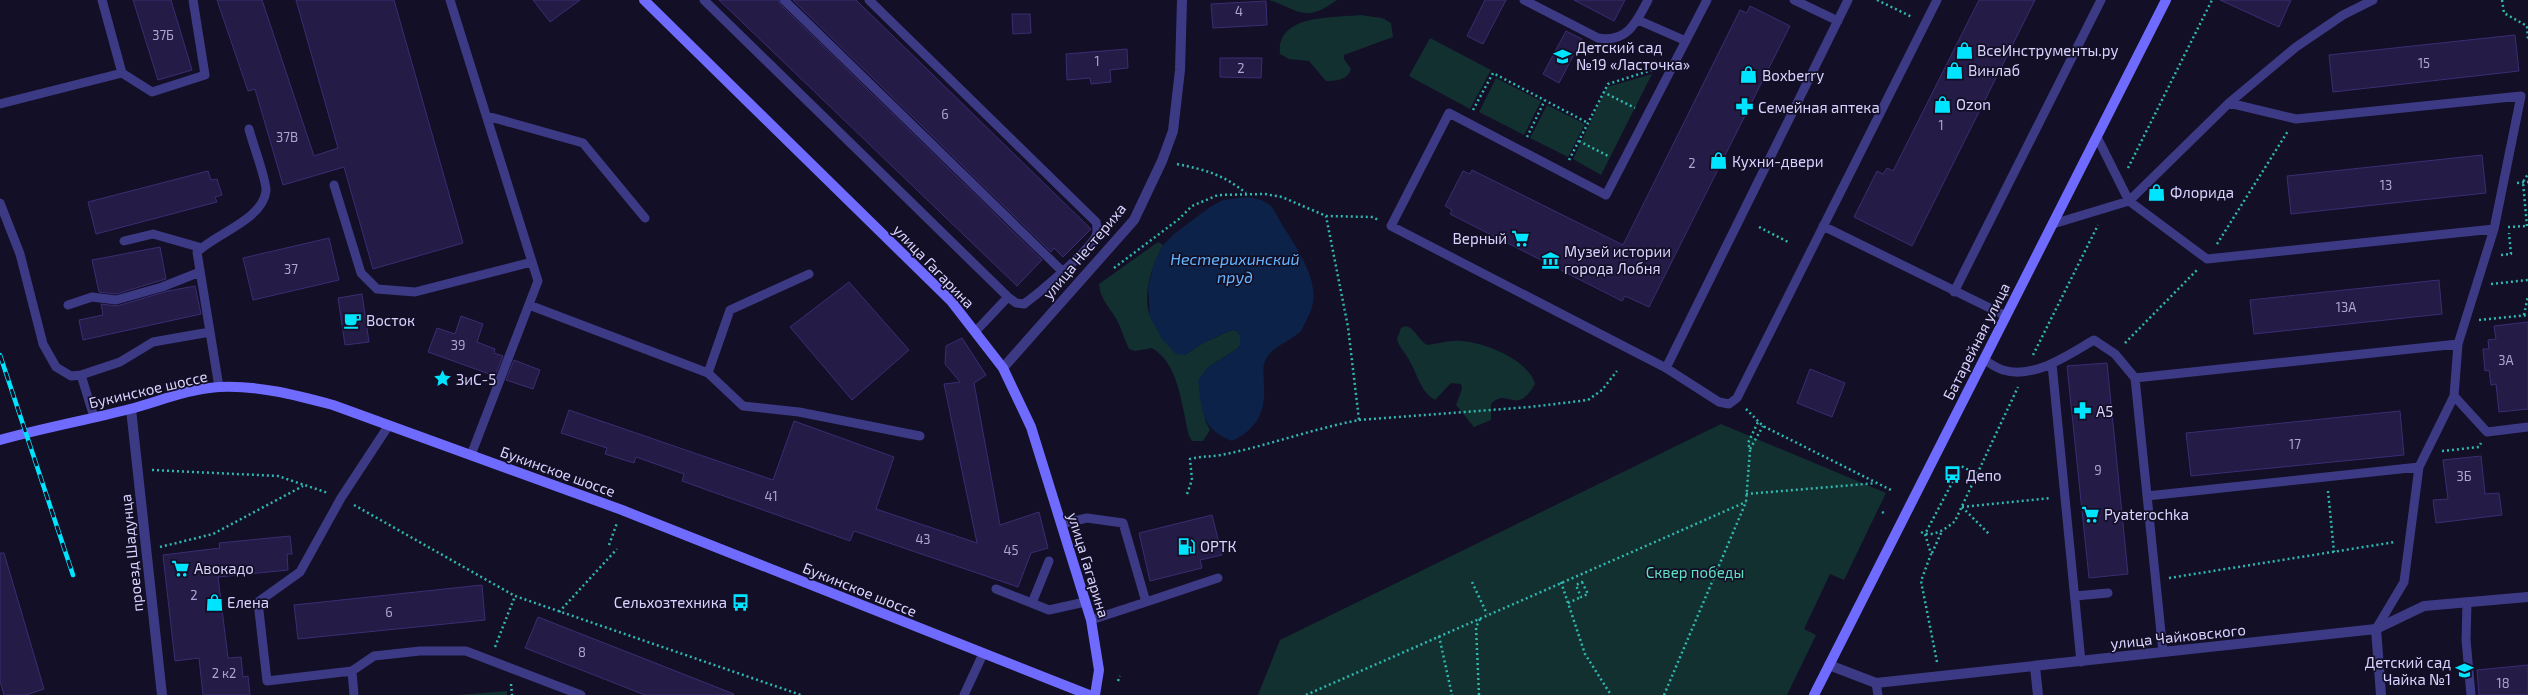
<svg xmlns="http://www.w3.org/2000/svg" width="2528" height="695" font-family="'Exo 2',sans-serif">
	<rect width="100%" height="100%" fill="#130f26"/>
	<path fill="#12302f" d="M1269,0H1337C1305,23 1301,11 1269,0Z
		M1360,15L1382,18L1391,23L1393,37L1344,55V59L1351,69C1348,80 1336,81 1326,81L1309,61L1289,59L1280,54C1276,14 1332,18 1360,15Z
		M1430,38L1491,70L1470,109L1409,76Z
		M1652,74L1601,175L1573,159L1607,87Z
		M1496,78L1541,101L1524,135L1479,112Z
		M1547,105L1585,124L1568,157L1530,138Z
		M1158,242L1163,245C1152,266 1142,293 1150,316C1152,323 1178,348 1185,355L1203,343L1232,330L1237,331L1240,335V345L1237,349L1207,368L1205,420L1210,430L1203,441H1192L1189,436C1182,408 1179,363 1152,348L1135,351L1129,349C1124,339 1121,326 1115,317C1108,305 1100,299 1099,284Z
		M1406,326C1416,329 1418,340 1427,345C1437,344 1450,340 1461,341C1484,342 1529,360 1535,384C1515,418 1509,386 1491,404V420L1474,427L1456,405L1462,389L1461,384L1451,383L1435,400C1420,392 1417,372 1408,358C1404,351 1399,347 1397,339L1401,328Z
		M1721,424L1886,493L1844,580L1830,574L1804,629L1816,635L1787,695H1258L1280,640Z
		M507,691V695H457Z"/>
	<path fill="#0c2248" d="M1247,197C1256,198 1263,200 1270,205C1275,210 1279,220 1283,226C1297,249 1323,284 1310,313C1307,318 1304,327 1300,332C1290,341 1270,348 1265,361C1262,369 1264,378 1264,386C1266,412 1256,430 1232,441C1200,428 1202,411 1198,380L1207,368L1237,349L1240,345V335L1237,331L1232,330L1203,343L1185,355L1176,354L1162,339L1150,317L1148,287L1154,263L1163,245L1174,234L1210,207L1223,200Z"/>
	<path fill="#241b47" stroke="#3b2d73" d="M133,0H171L192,70L158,80Z
		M217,0H262L314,156L338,148L296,0H394L463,243L373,269L344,167L283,185L255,89L248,91Z
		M533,0H580L550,22Z
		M719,0H778L780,4L1042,260L1017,286Z
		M793,0H856L1091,229L1063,257L1054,248L1051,252Z
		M1485,0H1506L1483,44L1467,36Z
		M1574,0H1625L1614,21Z
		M1979,0H2035L1912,246L1854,217L1877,171L1883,174L1887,168L1893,171Z
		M2220,0H2291L2279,27Z
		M1266,1L1267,25L1213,28L1211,4Z
		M1750,6L1790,26L1649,307L1625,296L1622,301L1450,214L1452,210L1445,206L1463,171L1470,174L1472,170L1623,245L1740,10L1747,13Z
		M1012,14H1030L1031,33L1013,34Z
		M1566,31L1582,39L1559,83L1543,74Z
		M2515,35L2519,71L2333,92L2329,55Z
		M1127,49L1128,68L1110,70L1111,82L1091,84L1090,78L1067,80L1066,54Z
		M1220,58H1262L1261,78L1220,77Z
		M2482,155L2486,193L2291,214L2287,176Z
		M208,171L211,180L217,179L222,195L215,197L217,202L96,234L88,202Z
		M329,238L339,280L253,300L243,258Z
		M160,247L166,279L116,294L99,292L92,260Z
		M2439,280L2442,314L2254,334L2250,300Z
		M849,282L909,350L852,400L790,327Z
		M195,286L201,314L83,340L79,320L103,315L101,304L117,306L168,291Z
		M362,294L369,342L345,345L338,298Z
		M461,316L483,324L477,342L495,349L494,353L503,356L495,376L428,352L437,328L455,334Z
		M2528,322V409L2499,412L2496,384L2491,385L2489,370L2485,371L2483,349H2489L2488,340L2496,339L2494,326Z
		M962,338L986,375L974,383L1000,525L1039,512L1048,548L1031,553L1018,587L854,531L850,541L682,481L684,474L636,457L634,463L605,454L607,448L561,433L569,410L773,480L794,421L894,457L876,509L977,543L944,384L960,382L945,364L946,346Z
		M514,360L540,370L533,389L506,380Z
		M2107,363L2128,574L2089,578L2067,366Z
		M1810,369L1845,383L1832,417L1797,403Z
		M2400,411L2404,455L2191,476L2186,433Z
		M2481,456L2485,494L2499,493L2502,515L2436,523L2433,500L2448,499L2443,460Z
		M1212,515L1222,555L1200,560L1202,568L1150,581L1139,533Z
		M290,536L292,554H287L288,570L218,577L228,658L241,657L243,677L248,676L250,695H203L199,658L175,661L163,555L220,548L219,543Z
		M0,553H4L44,689L26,695H4L0,681Z
		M482,585L485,620L298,639L294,605Z
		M538,617L734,694L733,695H645L525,648Z
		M2528,665V695H2479L2477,670Z"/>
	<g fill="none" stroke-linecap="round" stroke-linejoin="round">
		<path stroke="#2fb8b0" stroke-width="2.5" stroke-dasharray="2 3" stroke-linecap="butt" d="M1877,0L1912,17
			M2502,0L2504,13L2527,26L2528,39
			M1603,92L1635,108
			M1473,110L1493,73L1588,123
			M1527,137L1545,100
			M1579,141L1610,157
			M1569,160L1608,84L1655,69
			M1177,164C1206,170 1222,174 1246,193
			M2128,168L2212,0
			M2517,183L2528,182
			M2527,226L2523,182L2528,174
			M1759,227L1790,243
			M2508,227L2527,226
			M2217,244L2288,131
			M2501,255L2511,254L2509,233
			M1114,268L1179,219L1192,206L1218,195L1265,194L1282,197L1326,216L1373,217L1378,220
			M2491,284L2528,280
			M2524,315L2528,296
			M2479,320L2528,315
			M2125,343L2197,270
			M2033,355L2098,225
			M1746,409L1763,426L1891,490
			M1359,420L1530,407L1588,400L1602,390L1617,371
			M1750,449L1763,426
			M2442,451L2479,447L2481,443
			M152,470L278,476L328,493
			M2328,491L2334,552
			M1187,494L1192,480L1190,459C1201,456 1210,457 1221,455C1267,446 1312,429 1359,420L1348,327L1326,216
			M1746,494L1877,483
			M354,505L515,596L801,695
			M1962,507L2051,498
			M1962,507L1989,534
			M1882,512L1886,514
			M1921,532C1933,538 1946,529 1955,521L2018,387
			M609,545L617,523
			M160,547L213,534L303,486
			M1932,553L1942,531
			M2169,578L2395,542
			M1472,582L1487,614
			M1561,582L1585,654L1611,695
			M1582,582L1588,594L1581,597L1576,585Z
			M1568,603L1581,597
			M559,612L617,549
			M1439,636L1452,695
			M495,647L515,596
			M1937,662L1921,581L1931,554L1925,534L1961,466L1977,474
			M1118,681L1120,676
			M511,684L512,695
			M1306,695L1746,502
			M1479,695L1476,627L1481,617
			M1664,695L1746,502L1750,450L1748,443L1758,422"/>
		<path stroke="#3d3a85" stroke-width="9" d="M102,0L122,73L152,92L205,75L193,0
			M450,0L538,281L471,455
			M704,0L1008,297L975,332
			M784,0L1063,272
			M869,0L1096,222C1097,227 1098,231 1096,236C1088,252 1039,293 1024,304L1016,303L1008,297
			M1524,0L1598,38C1627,43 1636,23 1648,0
			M1707,0L1606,195L1449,113L1391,226L1666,368L1719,402L1729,404L1737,398L1937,0
			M1794,0L1838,21
			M1638,20L1686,41
			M2229,103L2296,119L2521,96L2494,229L2458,344L2454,396L2419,467L2404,582L2376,629
			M0,104L122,73
			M487,116L583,143L645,218
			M2097,137L2129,201L2207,259L2494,229
			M334,185L361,273L377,289L415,292L532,262
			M0,203L20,254L43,344L56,367L71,376L81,375L120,362L153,342L210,332
			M2053,224L2129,201L2229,103L2296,47L2343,15L2373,0
			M1823,226L2006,316
			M124,241L153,234L202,248
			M1954,292L2101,0
			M68,305L92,297L116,300L162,287L200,272
			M529,305L708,373L743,406L799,412L920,436
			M1984,360C1990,363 1996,368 2003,370C2034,380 2069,354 2094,340L2115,354L2135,378L2163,652
			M2052,364L2081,662
			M1666,368L1848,0
			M708,373L730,310L809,274
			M81,375L94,417
			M2135,378L2458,344
			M219,387L197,252C217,233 263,219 266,191C267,181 252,142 249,129
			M2454,396L2487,432L2528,427
			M389,425L341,498L300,572L258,602L267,681L352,671L374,656L420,651H466L581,695
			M2147,496L2419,467
			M1061,524L1087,518L1123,523L1146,602L1091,620
			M996,589L1049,610L1085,602
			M2075,596L2108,593
			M1146,602L1218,578
			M2467,602L2466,640L2471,695
			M1032,603L1049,561
			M352,671L354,695
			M1876,683L1878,695
			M964,695L983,654"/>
		<path stroke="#3d3a85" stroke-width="10" d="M1003,368L1134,220L1162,161L1173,131L1180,70L1182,0
			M131,409L162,695
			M2376,629L2381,695
			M1829,665L1876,683L2376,629L2424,606L2528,597
			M2035,667L2038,695"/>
		<path stroke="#6f6bff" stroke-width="10" d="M644,0L951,301L1003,368L1031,427L1091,620L1099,670L1095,695
			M0,440C43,428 87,420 130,409C160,401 188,389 219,387C258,385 296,395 333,405L622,510L1089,695
			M1814,695L2166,0"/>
		<defs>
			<path id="rail" d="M0,355L73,575"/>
		</defs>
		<use href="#rail" stroke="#00e5ff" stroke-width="4.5"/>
		<use href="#rail" stroke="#130f26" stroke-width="3" stroke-dasharray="9" stroke-linecap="butt"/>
	</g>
	<defs>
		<symbol id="shop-bare" viewBox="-9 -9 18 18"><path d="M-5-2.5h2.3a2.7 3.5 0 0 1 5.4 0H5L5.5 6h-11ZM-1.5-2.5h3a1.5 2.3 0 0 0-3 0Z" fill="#00e5ff" stroke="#130f26" stroke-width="2.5" paint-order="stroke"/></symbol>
		<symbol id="school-bare" viewBox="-9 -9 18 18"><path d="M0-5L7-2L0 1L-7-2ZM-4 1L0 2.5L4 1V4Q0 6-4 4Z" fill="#00e5ff" stroke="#130f26" stroke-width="2.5" paint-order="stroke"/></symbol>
		<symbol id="pharmacy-bare" viewBox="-9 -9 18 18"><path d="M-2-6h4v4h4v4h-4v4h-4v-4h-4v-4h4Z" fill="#00e5ff" stroke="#130f26" stroke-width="2.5" paint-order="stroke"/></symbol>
		<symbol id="supermarket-bare" viewBox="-9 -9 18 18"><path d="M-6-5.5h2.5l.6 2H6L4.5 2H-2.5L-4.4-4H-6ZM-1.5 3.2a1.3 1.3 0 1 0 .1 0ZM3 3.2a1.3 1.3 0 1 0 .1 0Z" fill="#00e5ff" stroke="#130f26" stroke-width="2.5" paint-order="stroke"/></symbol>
		<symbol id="museum-bare" viewBox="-9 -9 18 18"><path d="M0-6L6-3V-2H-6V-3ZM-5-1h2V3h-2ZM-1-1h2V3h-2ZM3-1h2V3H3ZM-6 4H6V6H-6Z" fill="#00e5ff" stroke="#130f26" stroke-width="2.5" paint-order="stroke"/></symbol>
		<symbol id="cafe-bare" viewBox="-9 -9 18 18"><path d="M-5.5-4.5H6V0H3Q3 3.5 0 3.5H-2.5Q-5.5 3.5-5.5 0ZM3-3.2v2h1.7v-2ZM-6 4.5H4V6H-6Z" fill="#00e5ff" stroke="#130f26" stroke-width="2.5" paint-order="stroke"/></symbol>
		<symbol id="sight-bare" viewBox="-9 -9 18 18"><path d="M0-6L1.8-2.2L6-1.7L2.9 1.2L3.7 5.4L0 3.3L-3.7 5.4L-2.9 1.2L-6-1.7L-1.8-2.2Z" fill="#00e5ff" stroke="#130f26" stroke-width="2.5" paint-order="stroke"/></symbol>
		<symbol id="bus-bare" viewBox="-9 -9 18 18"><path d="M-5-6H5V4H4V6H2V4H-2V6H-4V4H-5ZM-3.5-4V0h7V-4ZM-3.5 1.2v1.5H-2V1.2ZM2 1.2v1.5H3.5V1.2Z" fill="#00e5ff" stroke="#130f26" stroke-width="2.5" paint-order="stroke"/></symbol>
		<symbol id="fuel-bare" viewBox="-9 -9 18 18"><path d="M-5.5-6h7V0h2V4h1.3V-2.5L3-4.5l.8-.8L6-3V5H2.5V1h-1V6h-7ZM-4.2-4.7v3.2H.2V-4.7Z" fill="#00e5ff" stroke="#130f26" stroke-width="2.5" paint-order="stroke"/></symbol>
	</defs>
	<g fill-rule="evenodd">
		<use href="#shop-bare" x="1952" y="38" width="25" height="25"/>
		<use href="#school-bare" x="1550" y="44" width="25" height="25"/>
		<use href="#shop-bare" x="1942" y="58" width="25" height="25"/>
		<use href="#shop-bare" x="1736" y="62" width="25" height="25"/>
		<use href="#shop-bare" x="1930" y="92" width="25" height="25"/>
		<use href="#pharmacy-bare" x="1732" y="94" width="25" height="25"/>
		<use href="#shop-bare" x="1706" y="148" width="25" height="25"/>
		<use href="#shop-bare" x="2144" y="180" width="25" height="25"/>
		<use href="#supermarket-bare" x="1508" y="226" width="25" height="25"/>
		<use href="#museum-bare" x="1538" y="248" width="25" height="25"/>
		<use href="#cafe-bare" x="340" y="308" width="25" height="25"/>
		<use href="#sight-bare" x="430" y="366" width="25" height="25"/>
		<use href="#pharmacy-bare" x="2070" y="398" width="25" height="25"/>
		<use href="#bus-bare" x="1940" y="462" width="25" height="25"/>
		<use href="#supermarket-bare" x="2078" y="502" width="25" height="25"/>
		<use href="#fuel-bare" x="1174" y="534" width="25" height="25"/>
		<use href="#supermarket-bare" x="168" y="556" width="25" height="25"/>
		<use href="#shop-bare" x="202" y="590" width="25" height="25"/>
		<use href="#bus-bare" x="728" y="590" width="25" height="25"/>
		<use href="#school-bare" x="2452" y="658" width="25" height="25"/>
	</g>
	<g text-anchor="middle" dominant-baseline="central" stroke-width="3.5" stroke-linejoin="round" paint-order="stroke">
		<g font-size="13" fill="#aca6d1">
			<text x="1239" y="11">4</text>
			<text x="163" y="35">37Б</text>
			<text x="1097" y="61">1</text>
			<text x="2424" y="63">15</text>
			<text x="1241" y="68">2</text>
			<text x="945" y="114">6</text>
			<text x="1941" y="125">1</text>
			<text x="287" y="137">37В</text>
			<text x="1692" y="163">2</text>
			<text x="2386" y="185">13</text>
			<text x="291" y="269">37</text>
			<text x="2346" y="307">13А</text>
			<text x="458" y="345">39</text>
			<text x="2506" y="360">3А</text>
			<text x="2295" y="444">17</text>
			<text x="2098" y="470">9</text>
			<text x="2464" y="476">3Б</text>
			<text x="771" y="496">41</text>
			<text x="923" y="539">43</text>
			<text x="1011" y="550">45</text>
			<text x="194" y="595">2</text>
			<text x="389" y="612">6</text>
			<text x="582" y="652">8</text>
			<text x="224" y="673">2 к2</text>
			<text x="2503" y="683">18</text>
		</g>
		<g font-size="15" fill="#d9d4ff" stroke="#130f26" text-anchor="start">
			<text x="1576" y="47">Детский сад<tspan x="1576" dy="17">№19 «Ласточка»</tspan></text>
			<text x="1977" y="50">ВсеИнструменты.ру</text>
			<text x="1968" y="70">Винлаб</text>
			<text x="1762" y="75">Boxberry</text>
			<text x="1956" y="104">Ozon</text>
			<text x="1758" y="107">Семейная аптека</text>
			<text x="1732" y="161">Кухни-двери</text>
			<text x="2170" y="192">Флорида</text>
			<text x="1507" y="238" text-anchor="end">Верный</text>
			<text x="1564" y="251">Музей истории<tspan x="1564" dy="17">города Лобня</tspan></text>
			<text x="366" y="320">Восток</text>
			<text x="456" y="379">ЗиС-5</text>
			<text x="2096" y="411">А5</text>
			<text x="1966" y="475">Депо</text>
			<text x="2104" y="514">Pyaterochka</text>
			<text x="1200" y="546">ОРТК</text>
			<text x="194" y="568">Авокадо</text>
			<text x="227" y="602">Елена</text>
			<text x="727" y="602" text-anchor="end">Сельхозтехника</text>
			<text x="2451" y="662" text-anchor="end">Детский сад<tspan x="2451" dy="17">Чайка №1</tspan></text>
		</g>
		<g font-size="15" fill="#d9d4ff" stroke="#130f26">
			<text transform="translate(1084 251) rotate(-50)">улица Нестериха</text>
			<text transform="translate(934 266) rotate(46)">улица Гагарина</text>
			<text transform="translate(1976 341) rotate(-63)">Батарейная улица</text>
			<text transform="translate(148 389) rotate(-13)">Букинское шоссе</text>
			<text transform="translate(558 471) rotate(20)">Букинское шоссе</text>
			<text transform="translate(131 553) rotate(-96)">проезд Шадунца</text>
			<text transform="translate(1089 565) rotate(73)">улица Гагарина</text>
			<text transform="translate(860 589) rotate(22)">Букинское шоссе</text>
			<text transform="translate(2178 636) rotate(-6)">улица Чайковского</text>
		</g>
		<g font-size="15" fill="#5fe0c0" stroke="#130f26">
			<text x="1695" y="572">Сквер победы</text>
		</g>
		<g font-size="16" font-style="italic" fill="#62b6ff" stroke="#130f26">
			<text x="1235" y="258">Нестерихинский<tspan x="1235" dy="18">пруд</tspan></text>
		</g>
	</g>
</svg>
